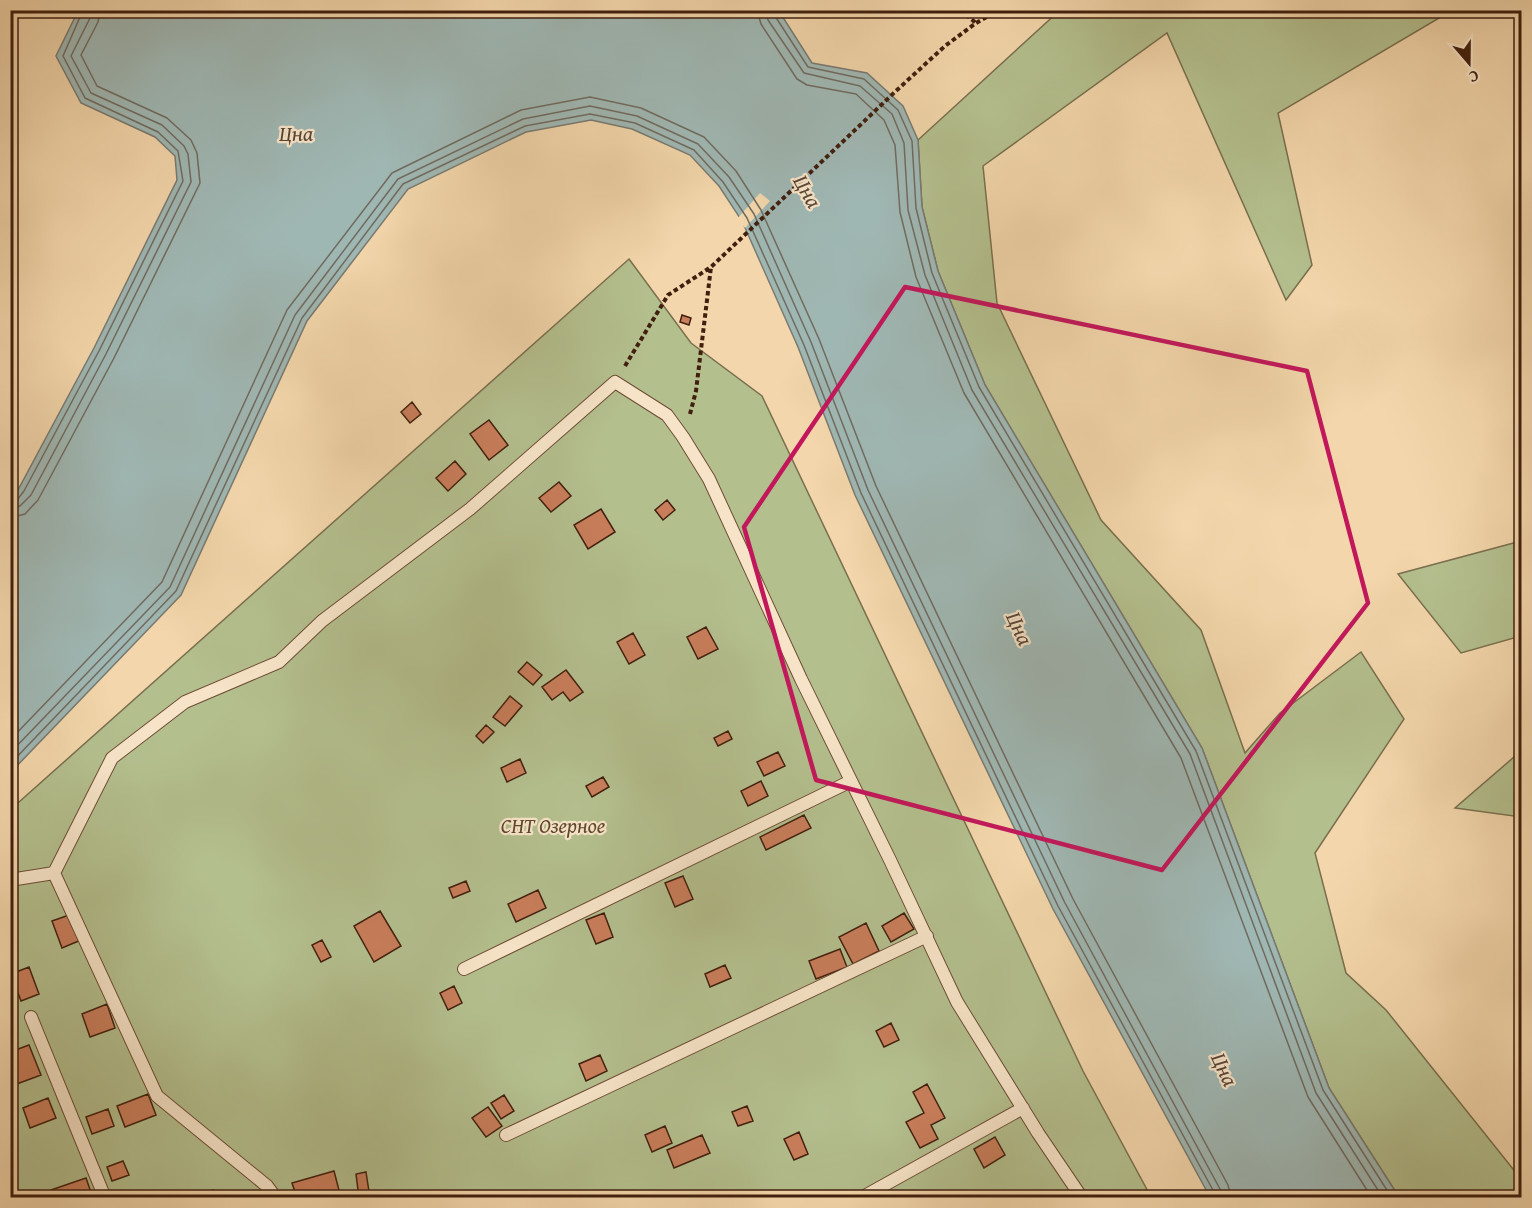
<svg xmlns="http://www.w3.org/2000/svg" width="1532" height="1208" font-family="'Gentium Book Plus',serif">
	<rect width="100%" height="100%" fill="#f3d6ab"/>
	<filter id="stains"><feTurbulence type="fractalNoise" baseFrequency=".00333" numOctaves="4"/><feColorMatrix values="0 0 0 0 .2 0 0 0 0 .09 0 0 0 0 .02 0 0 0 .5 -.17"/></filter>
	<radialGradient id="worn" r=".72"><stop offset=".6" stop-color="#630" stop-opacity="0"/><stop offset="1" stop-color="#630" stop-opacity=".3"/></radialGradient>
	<path fill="#b4bf8e" stroke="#7a6f4e" stroke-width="1.5" d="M1059,11H1451L1278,113L1312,265L1286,300L1167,33L983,166L997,303L1101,520L1201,630L1245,753L1280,713L1361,652L1404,719L1315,853L1346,973L1386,1010L1521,1179V1197H1399L1329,1088L1202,748L985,385L938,271L922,207L918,140Z
		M629,259L691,343L762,396L1083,1071L1151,1197H11L10,810Z
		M1521,541V636L1461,653L1398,574Z
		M1521,751V817L1455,808Z"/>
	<path fill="#9fb7b3" stroke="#797a71" stroke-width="1.5" d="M78,11H779L812,63L867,73L903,106L918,140L922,207L938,271L985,385L1202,748L1329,1088L1399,1197H1210L1053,909L855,495L798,347L742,221L719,186L690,155L632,129L591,120L526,132L408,189L307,321L181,595L11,772V497L19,488L94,348L177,180L175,156L155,137L81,103L56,56Z"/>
	<path fill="#f3d6ab" d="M760,193L770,201L745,228L737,219Z"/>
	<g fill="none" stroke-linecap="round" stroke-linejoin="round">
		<path stroke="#706b60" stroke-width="1.5" d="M757,10L761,24L797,79L807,85L856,94L884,120L895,145L900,212L916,277L964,393L1181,758L1308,1097L1372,1198
			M766,10L768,20L804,73L860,86L892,114L904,143L908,210L925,275L972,390L1190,754L1316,1093L1383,1198
			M774,10L775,16L808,67L864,79L898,110L912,141L916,208L932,273L979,387L1196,751L1323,1090L1392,1198
			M10,501L17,500L24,491L99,351L183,181L178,151L158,132L85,98L63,56L83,10
			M10,509L20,506L31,495L106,354L191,182L188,154L184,146L162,125L91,93L71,56L90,18L91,10
			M10,518L25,514L38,500L114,358L200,183L197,153L191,140L167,118L97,86L81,55L98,22L100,10
			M10,740L162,582L287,310L392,173L521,110L590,97L641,108L704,137L736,171L761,210L819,339L876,486L1073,899L1228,1185L1231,1198
			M10,753L170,587L295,315L398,179L523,119L590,106L637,116L698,144L729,177L754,214L811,342L868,490L1065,903L1220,1189L1222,1198
			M10,764L176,591L302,318L403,184L525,126L590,114L635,123L694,150L723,182L747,218L804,345L861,493L1058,906L1214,1192V1198"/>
	</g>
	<path fill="#c97e5b" stroke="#411f0e" stroke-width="1.5" d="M682,315L691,318L689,325L680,322Z
		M412,402L421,414L410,423L401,412Z
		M489,420L508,445L489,460L470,434Z
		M455,461L466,474L448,491L436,478Z
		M559,482L571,496L551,512L539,498Z
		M667,500L675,510L663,520L655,510Z
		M601,509L615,532L588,549L574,525Z
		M706,627L718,649L698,659L687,637Z
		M633,633L645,655L629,664L617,642Z
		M527,662L542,675L533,685L518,672Z
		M566,670L583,692L570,701L563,692L552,700L542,687Z
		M510,696L522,706L505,726L493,717Z
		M486,725L494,732L483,743L476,736Z
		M728,731L732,739L718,746L714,738Z
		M778,752L785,766L764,776L757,762Z
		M520,759L526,773L507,782L501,768Z
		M603,777L609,787L592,797L586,786Z
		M761,781L768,796L748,806L741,791Z
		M804,815L811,828L766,850L760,837Z
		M683,876L693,899L675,907L665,883Z
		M466,881L470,891L453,898L449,888Z
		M538,890L546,908L516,922L508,904Z
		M380,911L401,946L374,962L354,926Z
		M604,913L613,937L596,944L586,920Z
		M904,913L914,929L891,942L882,926Z
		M72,914L81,940L62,948L52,921Z
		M866,923L879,951L853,964L839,937Z
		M322,940L331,957L321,962L312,945Z
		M840,949L847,967L816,979L809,961Z
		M725,965L731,978L710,987L705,974Z
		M29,967L39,994L21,1001L11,974Z
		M454,986L462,1003L448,1010L440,993Z
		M107,1004L115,1028L90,1037L82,1014Z
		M891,1023L899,1040L884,1047L876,1031Z
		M29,1045L41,1075L14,1085L10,1077V1052Z
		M600,1055L607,1071L586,1081L579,1064Z
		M927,1084L945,1118L931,1125L938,1139L920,1148L906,1122L924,1113L913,1092Z
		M148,1094L156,1115L125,1127L117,1106Z
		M504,1095L514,1111L501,1119L491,1103Z
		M48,1098L56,1118L30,1128L23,1108Z
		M747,1106L753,1121L738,1126L732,1112Z
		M488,1107L502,1126L486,1137L472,1118Z
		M108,1109L114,1126L92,1134L86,1117Z
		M665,1126L672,1143L652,1152L645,1135Z
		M799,1132L808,1154L794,1160L784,1139Z
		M702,1135L710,1153L674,1168L667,1150Z
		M995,1137L1005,1155L984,1168L974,1149Z
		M123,1161L129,1175L112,1181L107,1167Z
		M334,1171L341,1198H297L292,1183Z
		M366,1172L370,1198H359L356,1174Z
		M86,1178L93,1198H54L51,1190Z
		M213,1190L216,1198H193Z"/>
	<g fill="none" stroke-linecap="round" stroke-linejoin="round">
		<defs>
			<path id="service" d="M54,873L112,758L185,702L279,662L322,621L470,509L615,382L667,415L683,437L709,479L801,679L890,860L957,1002L1038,1133L1082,1198
				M10,880L54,873L157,1096L267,1186L276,1198
				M464,969L851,781
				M31,1017L105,1198
				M506,1135L927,936
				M861,1198L1023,1108"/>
		</defs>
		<use href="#service" stroke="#6e4d35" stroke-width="14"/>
		<path stroke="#411f0e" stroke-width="4" stroke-dasharray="4.5 3" stroke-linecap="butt" d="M960,10L976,23
			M625,366L668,295L711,267L897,90L945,46L976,23L999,10
			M690,414L696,391L711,267"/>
		<use href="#service" stroke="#f7e4c8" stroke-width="12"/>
	</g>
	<path fill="none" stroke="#c2185b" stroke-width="4.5" stroke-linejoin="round" d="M905,287L1307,371L1368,603L1162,870L816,780L744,527Z"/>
	<g text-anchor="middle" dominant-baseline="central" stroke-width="4.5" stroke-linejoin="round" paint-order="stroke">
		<g font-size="21" font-style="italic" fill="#5e472e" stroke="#f7e4c8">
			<text x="553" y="825">СНТ Озерное</text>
		</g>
		<g font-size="22" font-style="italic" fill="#584537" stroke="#f7e4c8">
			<text x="296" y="133">Цна</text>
			<text transform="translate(808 191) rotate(60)">Цна</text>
			<text transform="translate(1020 628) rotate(65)">Цна</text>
			<text transform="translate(1225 1069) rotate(65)">Цна</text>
		</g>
	</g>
	<rect width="1532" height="1208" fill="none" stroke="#f3d6ab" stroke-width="36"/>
	<rect x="12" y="12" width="1508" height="1184" fill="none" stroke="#411f0e" stroke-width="3"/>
	<rect x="18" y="18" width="1496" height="1172" fill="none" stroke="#411f0e" stroke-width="1.5"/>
	<g transform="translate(1469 63) rotate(160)" stroke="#f7e4c8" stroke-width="4.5" paint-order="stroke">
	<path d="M0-4.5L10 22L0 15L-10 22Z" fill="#411f0e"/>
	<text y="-9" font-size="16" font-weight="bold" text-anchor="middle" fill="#411f0e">С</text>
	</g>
	<rect width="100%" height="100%" filter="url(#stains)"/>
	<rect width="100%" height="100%" fill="url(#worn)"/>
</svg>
